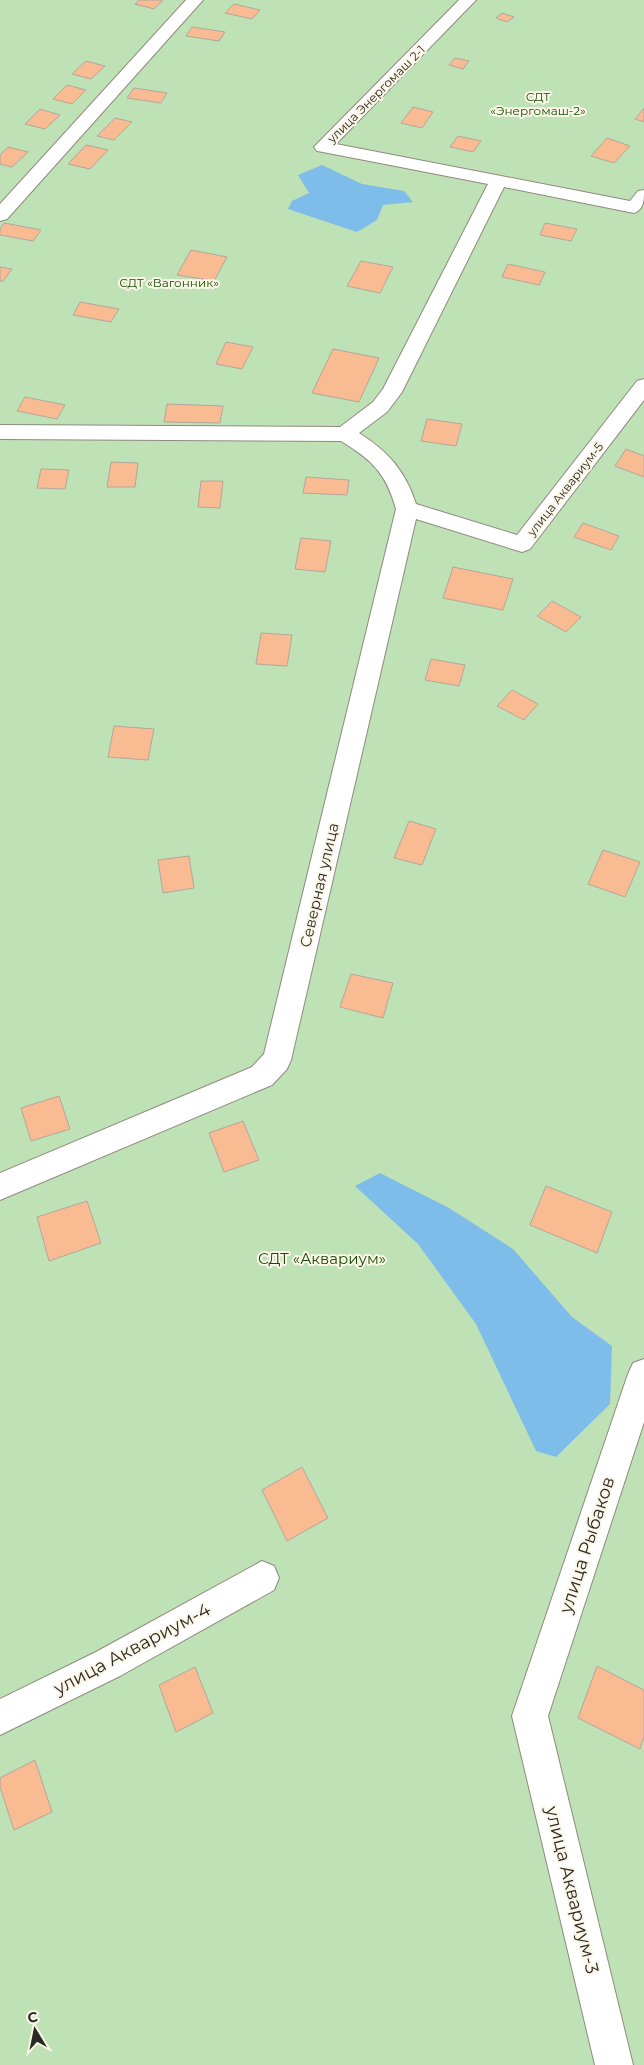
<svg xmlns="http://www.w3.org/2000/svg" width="644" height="2065" font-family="Montserrat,sans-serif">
	<rect width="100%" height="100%" fill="#fcf6e9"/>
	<path fill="#bfe1b6" d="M0,0H644V2065H0Z"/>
	<path fill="#7ebde9" d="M322,165L362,184L404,191L413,202L383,205L377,220L357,232L288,209L292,201L309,193L298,175Z
		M380,1173L449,1208L513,1249L572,1317L612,1346L610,1404L556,1457L536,1451L476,1324L418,1244L355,1186Z"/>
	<path fill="#f9bb91" stroke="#b2a69e" d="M139,0H163L154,9L135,4Z
		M234,4L260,10L252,19L225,13Z
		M502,13L514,17L507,22L496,18Z
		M192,27L225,32L219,41L186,36Z
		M455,58L469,61L463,69L449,65Z
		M86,61L105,66L91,79L72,74Z
		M67,85L86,90L72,104L53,99Z
		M134,88L167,93L161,103L127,98Z
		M413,107L433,112L422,128L401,123Z
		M644,108V122L635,119Z
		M40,109L60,115L45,129L25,124Z
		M115,118L132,122L114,140L97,136Z
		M458,136L481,141L473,152L450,147Z
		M607,138L630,146L614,163L591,156Z
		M86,145L108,150L90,169L68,164Z
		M8,147L28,152L12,167L0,164V155Z
		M4,223L41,230L33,241L0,235V229Z
		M545,223L577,229L571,241L540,235Z
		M191,250L227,257L214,281L177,275Z
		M361,261L393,267L380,293L347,286Z
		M508,264L545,272L539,285L502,277Z
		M0,267L12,269L3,281H0Z
		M80,302L119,309L111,322L73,315Z
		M226,342L253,347L242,369L216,364Z
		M333,349L379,358L359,402L312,393Z
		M25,397L65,405L57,419L17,411Z
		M167,404L223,406L220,423L164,422Z
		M427,419L462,424L456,446L421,441Z
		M626,449L644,456V477L615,466Z
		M111,462L138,463L135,487H107Z
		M41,469L69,470L65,489L37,488Z
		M306,477L349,480L347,495L303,493Z
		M201,481H223L220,508L198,507Z
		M583,523L619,536L611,550L574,537Z
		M301,538L331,541L325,572L295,569Z
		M453,567L513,579L503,610L443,598Z
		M552,601L581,617L566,632L537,616Z
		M261,633L292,635L287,666L256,664Z
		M431,659L465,665L459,686L425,680Z
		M512,690L538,704L524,720L497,706Z
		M114,726L154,729L148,760L108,757Z
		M409,821L436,829L422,865L394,858Z
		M603,850L640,862L625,897L588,884Z
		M189,856L194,888L163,893L158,860Z
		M351,974L393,983L383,1018L340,1007Z
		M59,1096L70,1129L31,1141L21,1108Z
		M243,1121L259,1160L224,1172L209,1133Z
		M546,1186L612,1212L597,1253L530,1225Z
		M87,1201L101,1243L49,1261L37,1217Z
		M302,1467L328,1518L287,1541L262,1490Z
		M597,1666L644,1690V1736L640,1749L578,1718Z
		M195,1667L213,1713L176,1732L159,1685Z
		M35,1760L52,1812L14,1830L0,1787V1778Z"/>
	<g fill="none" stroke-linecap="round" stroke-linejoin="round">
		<defs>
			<path id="minor" d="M186,0H203L7,219L0,221V204Z
				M459,0H476L336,144L630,201L638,191L644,190C644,201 644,209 634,213L504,187L402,392L387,412L359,433C388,451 406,472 416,504L517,535L637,381L644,379V400L530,549L522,552L416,519L291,1060L287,1069L272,1085L0,1200V1173L252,1067L264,1054L396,509C386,473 372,460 341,441L0,439V425L340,427L373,402L383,389L488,184L323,152L317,151L314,147Z
				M644,1359V1422L548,1716L633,2065H595L512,1716L628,1374L633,1363Z
				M262,1561L274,1566L279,1578L274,1590L120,1676L0,1735V1699L96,1652Z"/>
		</defs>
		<use href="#minor" stroke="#8f8a7e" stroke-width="2"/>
		<use href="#minor" fill="#fff" fill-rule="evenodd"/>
	</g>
	<g text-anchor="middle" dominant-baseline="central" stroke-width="4" stroke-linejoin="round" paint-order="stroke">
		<g font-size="12" fill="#2b2924" stroke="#fcf6e9">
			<text transform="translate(376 94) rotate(-45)">улица Энергомаш 2-1</text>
			<text transform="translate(565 489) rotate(-52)">улица Аквариум-5</text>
		</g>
		<g font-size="12" fill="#144e00" stroke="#fcf6e9">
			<text x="538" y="96">СДТ<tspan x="538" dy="14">«Энергомаш-2»</tspan></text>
			<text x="169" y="282">СДТ «Вагонник»</text>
		</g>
		<g font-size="15" fill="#2b2924" stroke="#fcf6e9">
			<text transform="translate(319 885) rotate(-77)">Северная улица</text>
		</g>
		<g font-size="15" fill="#144e00" stroke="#fcf6e9">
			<text x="322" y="1258">СДТ «Аквариум»</text>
		</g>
		<g font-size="18" fill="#2b2924" stroke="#fcf6e9">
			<text transform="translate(587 1545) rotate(-72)">улица Рыбаков</text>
			<text transform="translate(132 1649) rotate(-28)">улица Аквариум-4</text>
			<text transform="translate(572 1890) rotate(76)">улица Аквариум-3</text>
		</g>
	</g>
	<g transform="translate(35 2030) rotate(350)" stroke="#fcf6e9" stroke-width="4" paint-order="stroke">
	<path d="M0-4L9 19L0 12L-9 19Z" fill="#2b2924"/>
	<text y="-8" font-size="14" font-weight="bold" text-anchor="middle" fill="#2b2924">С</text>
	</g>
</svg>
